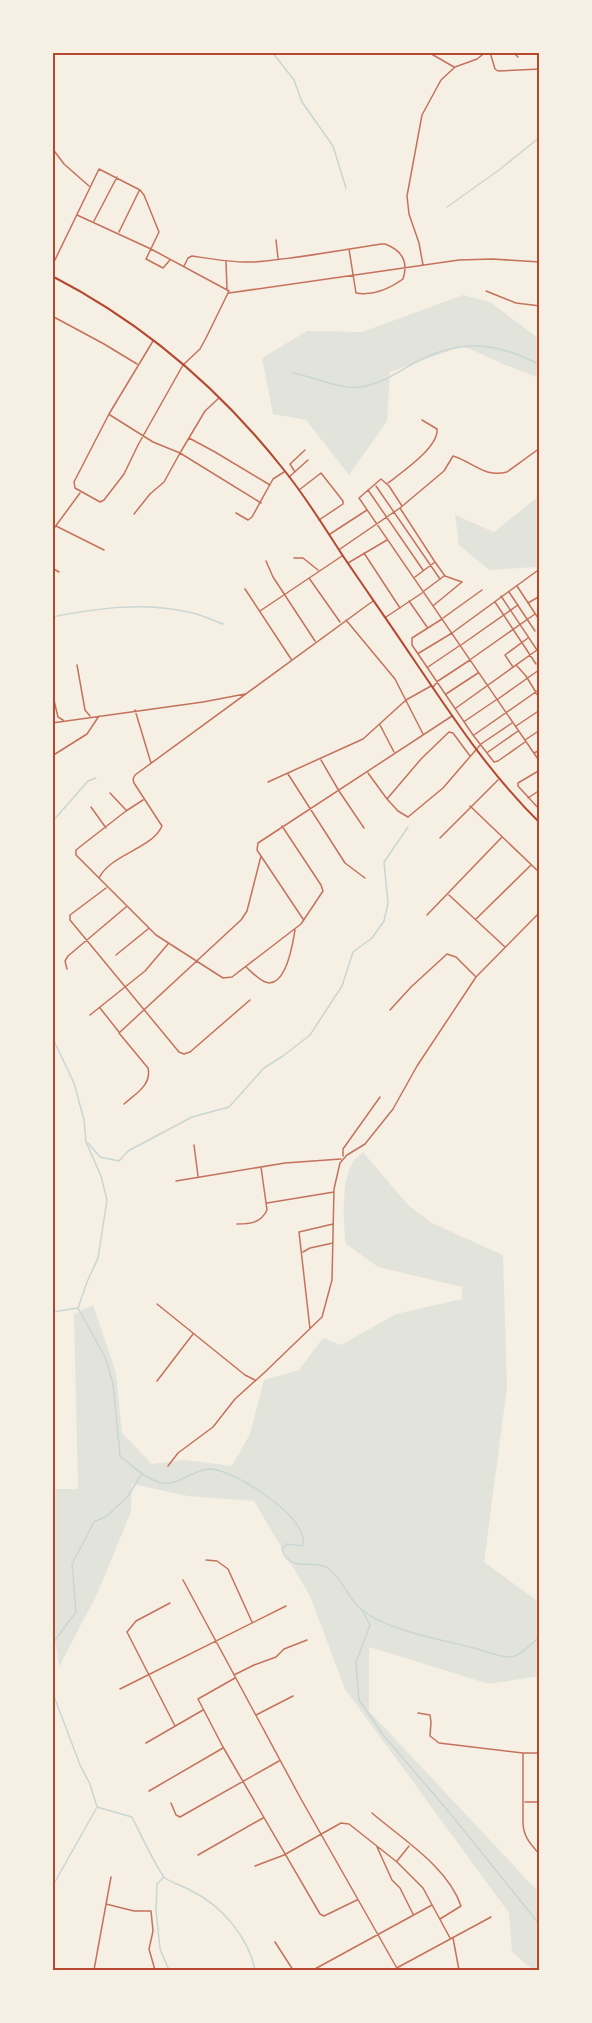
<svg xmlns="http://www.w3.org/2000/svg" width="592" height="2023" font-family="'Alegreya Sans',sans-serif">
	<rect width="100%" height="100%" fill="#f6efe4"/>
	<path fill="#e2e4dc" d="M463,295L490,302L539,339V378L503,364L463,346L390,372L387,421L349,475L306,420L273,414L262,358L307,331L362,332Z
		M539,496L540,565L536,567L489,570L459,545L455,515L494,532Z
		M363,1152L408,1205L432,1223L503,1255L507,1387L484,1562L539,1602V1676L489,1684L369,1647V1711L532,1885L539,1891V1970H533L512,1952L509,1913L345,1689L310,1596L254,1501L188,1496L132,1484L131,1512L97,1594L59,1667L56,1647L52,1641V1489H78L74,1314L93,1305L116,1373L122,1433L152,1464L185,1460L232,1466L250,1434L264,1380L299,1370L323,1338L341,1345L396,1314L462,1299V1287L378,1267L346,1244C343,1223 341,1181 353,1162C355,1159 360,1155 363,1152Z"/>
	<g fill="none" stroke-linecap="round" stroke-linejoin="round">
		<path stroke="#c9d6d2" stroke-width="1.5" d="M272,52L294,80L302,102L333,146L346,188
			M447,207L499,170L540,137
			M293,373C312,376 340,390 359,387C379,385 397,373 414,363C459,339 495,341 540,365
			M52,617C98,608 142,602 188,612C200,614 212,620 223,624
			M52,822L88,781L96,778
			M52,1037L74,1083L84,1120L86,1142L101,1176L107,1200L98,1258L87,1282L78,1308L105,1357L113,1383L120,1456C133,1466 145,1479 162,1483C178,1486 194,1469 210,1469C233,1469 311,1518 303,1546L287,1544L282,1549C290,1574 312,1558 328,1568C344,1580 348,1599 362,1610C388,1631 443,1640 474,1648C485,1651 499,1657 510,1657C521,1656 532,1643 540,1636
			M88,1143L100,1157L119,1161L128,1151L192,1117L229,1107L264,1068L283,1056L310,1035L342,986L353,952L372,938L384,921L388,903L384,862L408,827
			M52,1312L78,1308
			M363,1612L370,1625L356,1662L359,1700L384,1736L449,1812L540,1925
			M52,1644L76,1612L72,1564L94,1522L107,1516L128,1496L141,1475
			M52,1691L80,1765L90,1784L97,1807L132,1817C137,1827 159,1873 165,1878C172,1883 183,1886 190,1890C221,1905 248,1936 255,1970
			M164,1877L157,1884L156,1910L160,1949L169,1970
			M52,1887L96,1809"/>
		<path stroke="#c5725c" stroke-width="1.5" d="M424,591L444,576
			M443,618L482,590
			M461,645L518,605
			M471,659L535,614
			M513,667L505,655L528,638
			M498,699L539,670
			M516,726L540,710
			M534,753L540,750"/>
		<path stroke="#c5725c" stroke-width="1.5" d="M428,52L454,67
			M490,52L495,69L498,71L540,69
			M513,52L518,57
			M52,148L64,164L89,186
			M77,215L151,249L229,291L206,338L200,349L183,365L138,445L124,474L104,500L100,502L75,488L74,482L109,414L153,341
			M94,221L117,177
			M119,232L139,191
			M276,240L278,258
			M226,261L227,289
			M423,265L419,243L409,214L407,196L422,115L441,80L455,67L477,59L486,52
			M52,266L99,169L140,190L144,195L159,232L146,259L163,268L170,260
			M184,266L188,258L192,256C212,259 233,263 253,262C296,259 340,250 382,244H385C401,250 409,261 403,279C389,289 373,296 356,293L349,249
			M486,291L516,303L540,306
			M229,293L459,260L492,259L540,262
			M52,316L104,344L137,364
			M110,415L153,442L180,453L205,411L219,398
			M189,438L215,452L270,485
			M295,472L290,464L305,450
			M289,477L308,460
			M388,483C402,472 439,447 437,429L422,420
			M376,486L440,579
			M299,490L321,473L343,501V504L319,520
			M368,490L423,570
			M402,506L389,486L381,479L359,498L540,762
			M400,508L444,471L453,456C473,462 484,478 507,472L540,448
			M236,513L248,520L252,517L273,479L284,472
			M134,514L150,494L164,482L180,453L261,503
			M56,526L104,550
			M52,531L80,493
			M330,534L367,510
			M340,549L400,508L435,562L415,577
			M364,553L400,608
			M294,558H303L318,570
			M266,561L273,577L315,641
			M348,563L387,540
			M52,568L59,572
			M309,578L340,622
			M517,586L540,621
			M245,589L291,659
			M509,592L535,631
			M409,601L427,627
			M495,602L536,664
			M528,603L540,596
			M434,605L462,582L445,576L435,562
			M260,611L342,556
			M386,617L422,593
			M442,619L412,638V645L473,735L494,762L498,761L525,742
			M346,620L395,679L423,734
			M419,653L452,633L537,571
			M77,665L85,710L90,716
			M517,666L526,676L540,699
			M428,667L459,646
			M433,687L438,681L470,660
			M52,692L58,717L63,720
			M446,694L478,673
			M456,708L537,650L501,596
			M135,710L151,763
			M465,721L496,700
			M52,723L203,702L245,694
			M380,725L394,752
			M474,735L540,689
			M525,740L540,730
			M488,752L518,731
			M52,756L87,734L99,716
			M321,760L339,791L364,828
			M540,770L518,783V786L540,810
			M368,773L387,799L421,759L449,732L453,733L470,756
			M288,774L345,863L365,878
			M268,782L363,739L406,700L431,686
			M110,793L126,810
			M528,798L540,790
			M387,799L398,811L408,817L443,788L481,744L512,723
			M143,800L126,811L81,846L76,850V855L156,935L223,978L232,977L301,924L323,891L321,885L282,826
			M470,806L540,873
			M91,807L106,828
			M440,838L498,780
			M99,878C111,854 152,849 162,826L160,823L134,783L133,779L135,775L373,601
			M106,888L70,915V920L179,1052L184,1054L190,1052L250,1000
			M449,895L505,947
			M427,915L502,837
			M303,919L257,850L258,843L452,716
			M476,919L531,865
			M116,955L148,929
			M246,967C252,972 261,983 269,983C287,983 293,943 295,930
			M67,969L65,961L68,956L126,907
			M100,1008L119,1032
			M390,1010L411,987L447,954L456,957L476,977L540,912
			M90,1015L145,971L168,944
			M124,1104C135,1094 152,1085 148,1068L119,1033L241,920L247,911L261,856
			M194,1145L198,1176
			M343,1156V1149L380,1097
			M176,1181L285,1163L341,1159
			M267,1203L334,1192
			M237,1224C250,1224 261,1223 267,1210L261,1167
			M303,1252L310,1248L333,1243
			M157,1304L245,1375L255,1380
			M310,1329L299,1232L333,1224
			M157,1381L193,1334
			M168,1466L178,1453L213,1427L235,1399L265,1372L322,1317L332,1280L334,1189L340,1163L347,1155L365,1144L393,1109L417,1066L476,977
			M206,1560L217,1561L228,1569L252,1622
			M183,1580L301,1799L398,1970
			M170,1603L136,1621L127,1632L175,1726
			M234,1675L254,1665L276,1657L284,1649L307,1640
			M235,1678L198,1699L223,1747L320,1914L324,1916L357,1900
			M120,1689L286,1606
			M418,1713L430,1715L431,1722L430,1736L439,1743L523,1753
			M256,1715L293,1696
			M146,1743L203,1710
			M540,1753H523V1824C524,1838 531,1844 540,1855
			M149,1791L223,1748
			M525,1802H540
			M171,1803L176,1815L180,1817L279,1761
			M372,1813C402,1839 448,1867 461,1906L440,1919
			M377,1847L392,1880L400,1888L413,1914
			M198,1855L263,1818
			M397,1861L409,1846
			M255,1866L284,1855L341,1823L349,1824L397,1862L423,1888L450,1938
			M106,1904L134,1911H151L153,1931L149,1949L155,1970
			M453,1938L459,1970
			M275,1942L293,1970
			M94,1970L111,1877
			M313,1970L432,1905
			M393,1970L491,1917"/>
		<path stroke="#b5482f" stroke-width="2" d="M52,276C143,323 221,390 284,470C306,497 324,527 343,556C366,590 390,624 412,657C452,716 489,773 540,823"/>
	</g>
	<rect width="592" height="2023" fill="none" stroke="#f6efe4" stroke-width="108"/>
	<rect x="54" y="54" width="484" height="1915" fill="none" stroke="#b5482f" stroke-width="2"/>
</svg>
